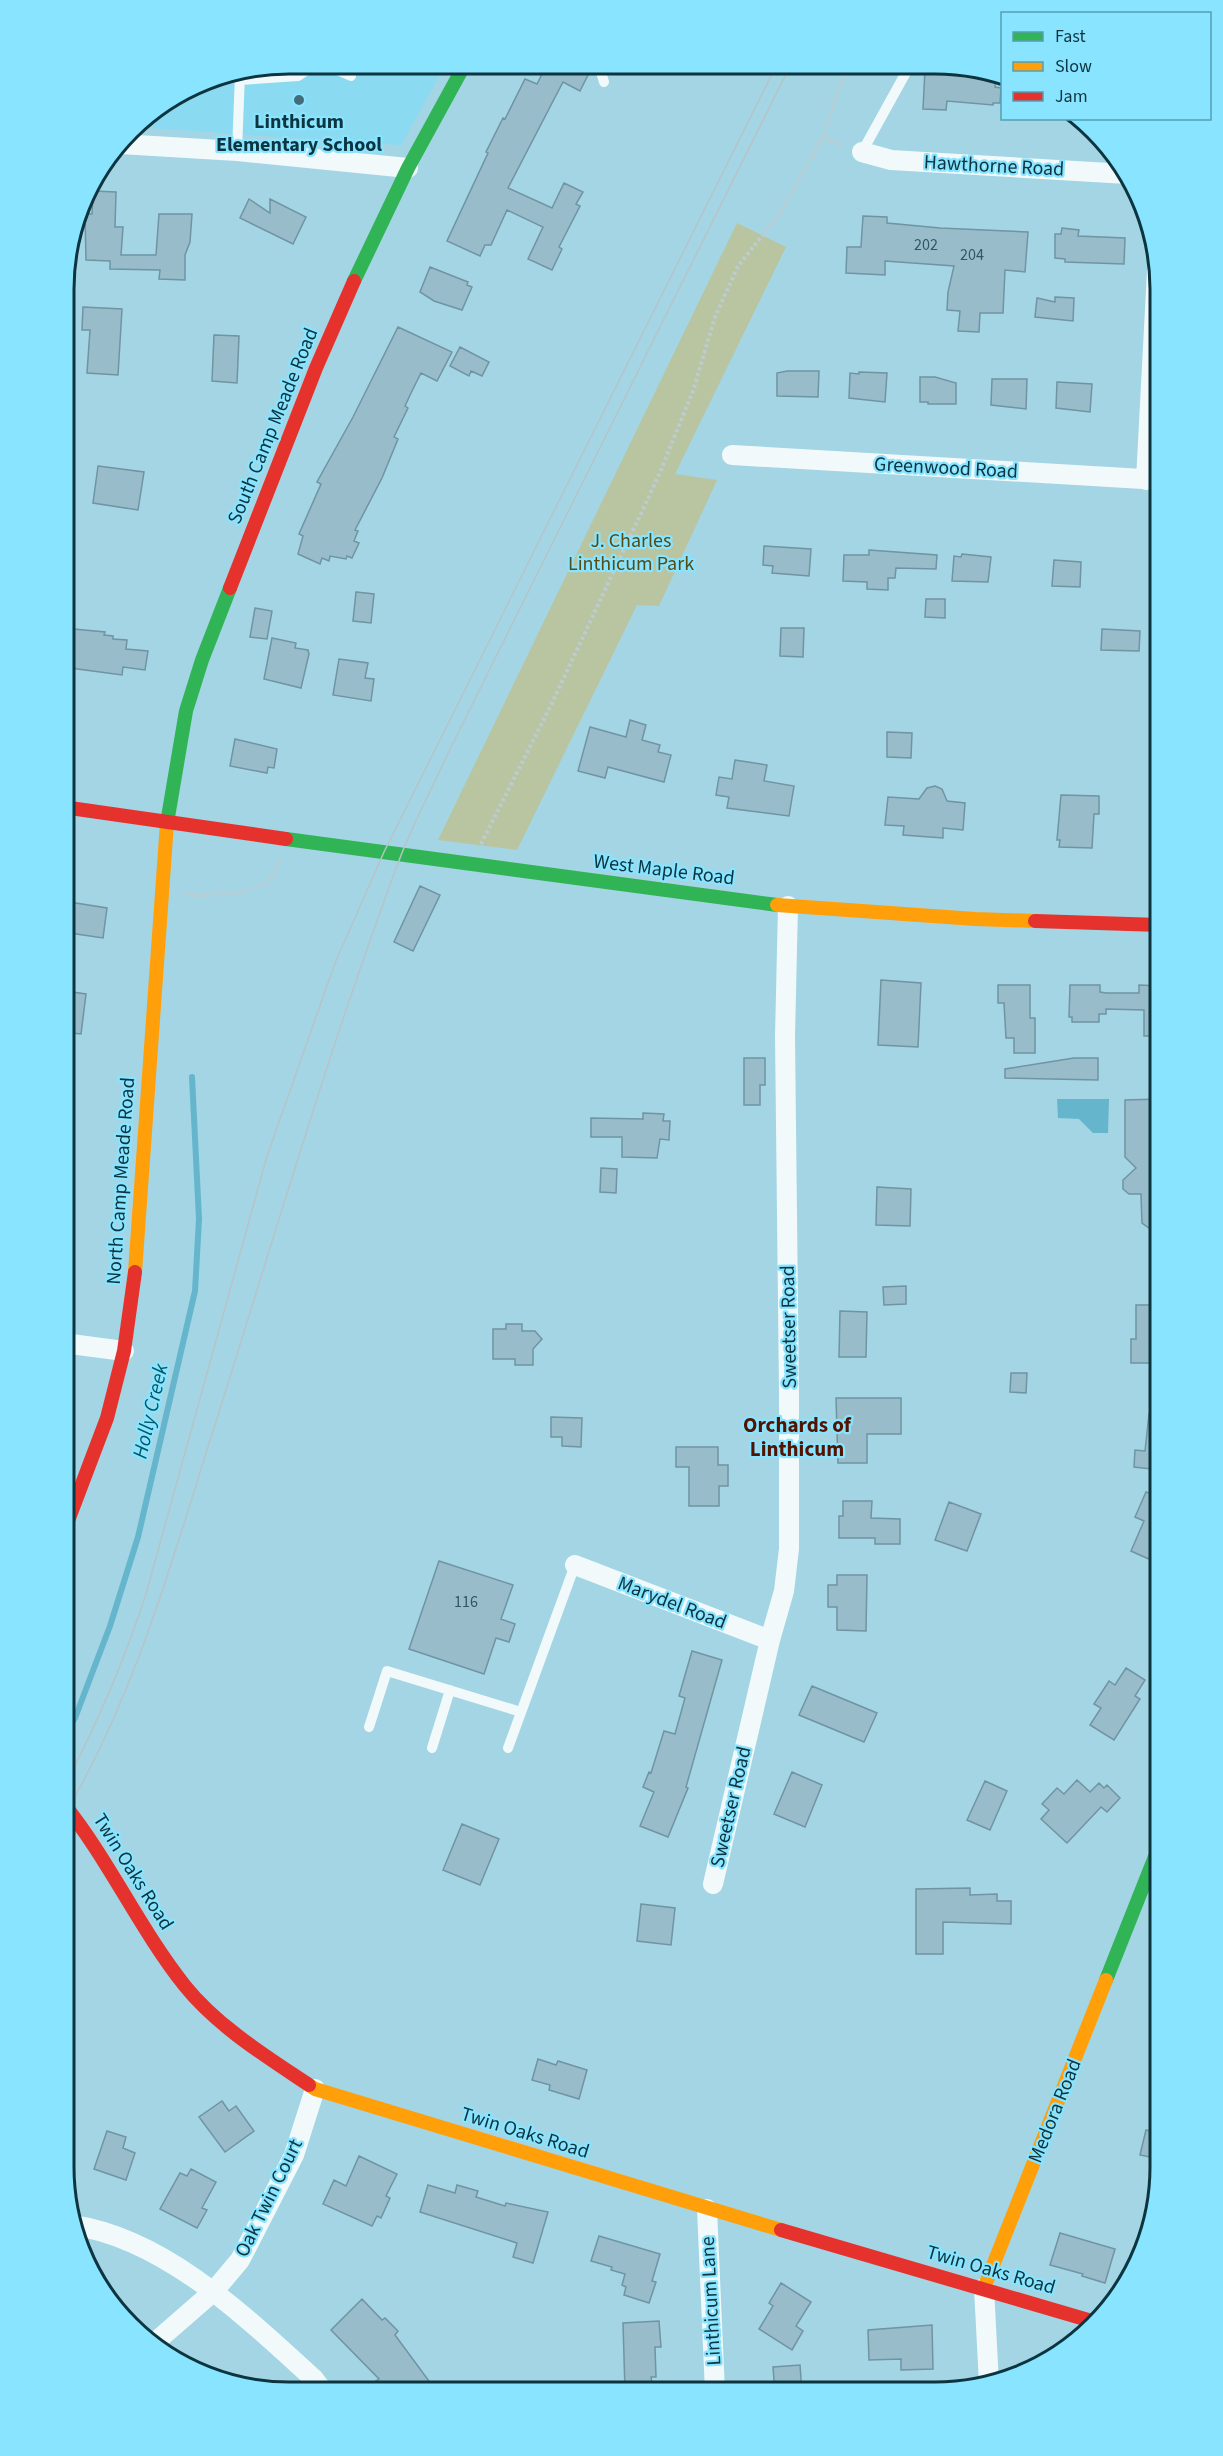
<svg xmlns="http://www.w3.org/2000/svg" width="1223" height="2456" font-family="'Source Sans 3',sans-serif">
	<rect width="100%" height="100%" fill="#a3d5e4"/>
	<path fill="#8adaf1" d="M289,63L446,64L401,145L133,127L140,119L203,80Z"/>
	<path fill="#b8c5a0" d="M737,223L786,247L675,474L717,480L659,606L637,605L517,850L438,840Z"/>
	<path fill="#65b6cc" d="M1057,1099H1109L1108,1133H1093L1079,1119L1058,1118Z"/>
	<g fill="none" stroke-linecap="round" stroke-linejoin="round">
		<path stroke="#65b6cc" stroke-width="6" d="M63,1738L75,1718L110,1626L138,1537L195,1291L199,1219L192,1077"/>
	</g>
	<path fill="#99bccb" stroke="#6f94a2" stroke-width="1.5" d="M529,64L584,65L589,73L580,91L563,82L508,188L552,208L564,183L583,192L576,204L580,206L559,247L562,249L552,270L528,259L543,227L507,210L491,245H485L480,256L447,241L488,153L486,152L503,118L505,119L525,79L537,84L543,72Z
		M928,67H978L996,73L995,87L1001,88L1000,103H993V105L947,101L946,110L923,109L925,69Z
		M93,191L116,192L115,227H123L121,255H156L159,214H192L190,242L185,255V280L159,279L160,270L110,269V261L86,260L85,214H92Z
		M249,199L270,213V199L306,217L293,244L240,218Z
		M863,216L887,217V223L940,228L1028,232L1025,272L1005,270L1003,313H980L979,332L958,331L960,311L947,310L948,292L954,266L885,261V275L846,273L847,247H861Z
		M1062,228L1079,230L1078,236L1125,238L1124,264L1065,262V259L1055,258V234H1061Z
		M430,267L468,282L467,285L472,287L462,310L434,301L420,292Z
		M1055,297L1074,298L1073,321L1035,317L1037,298L1055,302Z
		M83,307L122,309L118,375L87,373L90,330H82Z
		M398,327L452,352L437,381L421,373L412,391L405,406L408,408L394,437L398,439L382,478L355,530L358,531L354,541L359,543L352,558L347,556L346,559L330,556L329,561L322,558L320,564L298,554L303,536L299,534L321,484L317,482L353,417Z
		M214,335L239,336L237,383L212,381Z
		M460,347L489,362L482,376L471,371L469,376L450,366Z
		M787,371H819L818,397L777,396V373Z
		M859,372L887,373L885,402L849,398L850,373L859,374Z
		M920,377H935L956,383V404H928V402H920Z
		M992,379H1027L1026,409L991,405Z
		M1057,382L1092,384L1090,412L1056,408Z
		M98,466L144,472L138,510L93,503Z
		M764,546L811,549L809,576L772,573L773,566L763,565Z
		M869,550L937,555L936,569L896,568L895,578H888V590L867,589V582L843,581L844,555H869Z
		M962,554L991,557L988,582L952,581L954,556L961,557Z
		M1054,560L1081,562L1080,587L1052,586Z
		M356,592L374,594L371,623L353,621Z
		M926,599H945V618L925,617Z
		M255,608L272,611L267,639L250,637Z
		M63,628L105,632L104,635L113,636V639L127,640L126,649L148,651L145,670L123,667L122,675L63,667Z
		M781,628H804L803,657L780,656Z
		M1102,629L1140,631L1139,651L1101,650Z
		M272,638L296,643L295,648L308,650L309,654L301,688L264,679Z
		M339,659L368,663L365,678L374,679L371,701L333,695Z
		M630,720L646,725L642,740L660,745L658,752L671,755L664,782L608,767L605,778L578,771L590,727L626,737Z
		M887,732L912,733L911,758L887,757Z
		M235,739L277,749L274,768L268,767L267,773L230,766Z
		M735,760L767,765L764,781L794,786L789,816L727,808L729,797L716,795L719,777L732,779Z
		M935,786L942,789L947,801L965,803L963,830L943,828V838L903,835L904,826L885,825L888,797L919,799L927,788Z
		M1061,795L1099,796V814H1094L1092,848L1059,847L1060,840H1057Z
		M420,886L440,895L413,951L394,942Z
		M63,901L107,908L103,938L63,932Z
		M881,980L921,983L918,1047L878,1045Z
		M998,985H1030V1018H1035V1053H1014V1038H1006L1004,1003H998Z
		M1070,985H1100V992L1106,993H1139V985L1160,986V1036H1144V1010L1106,1009V1014H1099V1022H1072V1017H1069Z
		M65,991L86,994L81,1034L63,1032Z
		M744,1058H765V1085H760V1105H744Z
		M1074,1058H1098V1080L1005,1078V1069Z
		M1160,1099V1228H1149L1142,1223L1141,1194H1129L1123,1189V1180L1136,1168L1125,1157V1100Z
		M643,1113L664,1114L663,1121H670L669,1140L660,1139L657,1158L622,1157V1137H591V1118L643,1119Z
		M601,1168L617,1169L616,1193L600,1192Z
		M877,1187L911,1189L910,1226L876,1225Z
		M906,1286V1304L884,1305L883,1287Z
		M1136,1305H1160V1363H1131V1339H1136Z
		M840,1311L867,1312L866,1357H839Z
		M506,1324H522V1331H535L542,1339L533,1349V1365H515V1359H493V1329H506Z
		M1011,1373H1027L1026,1393L1010,1392Z
		M836,1398H901V1434H867V1463H838Z
		M1149,1414L1160,1415V1470L1134,1467L1135,1450L1145,1451Z
		M551,1417L582,1418L581,1447L562,1446V1437H551Z
		M676,1447H718V1465H728V1486H719V1506H689V1467H676Z
		M1160,1485V1564L1131,1551L1144,1521L1135,1517L1146,1492L1155,1495Z
		M843,1501H872L871,1518L900,1519V1544H875V1538H839V1516H843Z
		M949,1502L981,1514L967,1551L935,1540Z
		M439,1561L513,1585L501,1619L515,1624L509,1642L496,1638L484,1674L409,1649Z
		M837,1575H867L866,1631L837,1630V1607H828V1585H837Z
		M692,1651L722,1660L686,1787L688,1788L668,1837L640,1826L654,1792L643,1787L649,1772L651,1773L664,1731L675,1734L685,1698L679,1696Z
		M1126,1668L1145,1680L1135,1696L1140,1699L1114,1740L1090,1725L1101,1708L1094,1704L1109,1681L1115,1685Z
		M812,1686L877,1713L864,1742L799,1715Z
		M792,1772L822,1785L805,1827L774,1814Z
		M1077,1780L1090,1792L1099,1783L1104,1788L1107,1785L1120,1798L1107,1812L1101,1807L1067,1843L1041,1819L1049,1810L1042,1804L1057,1788L1064,1794Z
		M985,1781L1007,1791L990,1830L967,1820Z
		M462,1824L499,1839L480,1885L443,1870Z
		M970,1888V1895L997,1894V1901H1011V1924L943,1922V1954H916V1889Z
		M641,1904L675,1908L671,1945L637,1941Z
		M538,2059L556,2065L558,2061L587,2070L579,2099L549,2090L550,2085L532,2080Z
		M222,2101L229,2111L236,2106L254,2131L225,2152L199,2117Z
		M1146,2130L1160,2133V2159L1140,2155Z
		M107,2131L126,2137L123,2148L135,2153L126,2180L94,2169Z
		M359,2156L397,2174L386,2196L390,2198L381,2218L377,2216L372,2226L323,2204L334,2180L346,2186Z
		M191,2169L216,2182L202,2208L207,2210L197,2228L160,2209L180,2173L187,2176Z
		M428,2185L455,2193L457,2185L478,2191L476,2197L505,2206L506,2203L548,2212L533,2263L513,2257L517,2243L420,2212Z
		M1060,2233L1115,2249L1105,2283L1082,2276L1083,2274L1050,2265Z
		M599,2236L660,2254L652,2281L656,2282L649,2303L624,2295L626,2287L622,2285L625,2274L611,2270L612,2267L591,2261Z
		M781,2283L811,2302L796,2326L803,2331L792,2350L759,2329L773,2306L769,2303Z
		M362,2299L382,2320L385,2318L398,2331L395,2335L437,2392L384,2391L376,2381L379,2379L331,2330Z
		M659,2321L661,2347H655L656,2377H651L653,2389L625,2390L623,2323Z
		M932,2325L933,2369L901,2370V2359L869,2360L868,2330Z
		M800,2365L802,2393H775L773,2367Z"/>
	<g fill="none" stroke-linecap="round" stroke-linejoin="round">
		<path stroke="#bdccd1" stroke-width="4" stroke-dasharray="3 3" stroke-linecap="butt" d="M823,137L844,146
			M481,844L552,703L658,477L693,391L715,317L738,266L781,212L823,137L847,66
			M186,894L207,896L222,891L232,895L267,883L276,872L280,860"/>
		<path stroke="#f1f9fb" stroke-width="10" d="M321,63L351,76
			M591,65L600,69L604,82
			M240,80L298,76L317,63
			M237,151L240,74
			M862,152L909,67
			M369,1727L387,1671L521,1712
			M432,1748L450,1690
			M508,1748L575,1565"/>
		<path stroke="#f1f9fb" stroke-width="20" d="M120,144L237,151L408,168
			M862,152L891,160L1127,174
			M732,455L1160,480
			M1146,480L1157,271
			M63,1343L124,1351
			M575,1565L770,1640
			M713,1884L770,1640L784,1591L789,1549V1392L785,1036L788,906
			M707,2209L715,2392
			M72,2225C165,2238 248,2319 314,2379L323,2391
			M984,2288L989,2384
			M152,2345L214,2291L240,2260L294,2155L315,2089"/>
		<path stroke="#30b455" stroke-width="14" d="M354,281L408,168L465,64
			M167,823L186,711L202,660L230,588
			M286,839L777,905
			M1106,1980L1160,1844"/>
		<path stroke="#ff9f0a" stroke-width="14" d="M777,905L975,919L1035,921
			M135,1272L167,823
			M309,2085L315,2089L781,2230
			M984,2288L1106,1980"/>
		<path stroke="#e5322d" stroke-width="14" d="M230,588L316,368L354,281
			M63,807L286,839
			M1035,921L1160,925
			M63,1534L107,1418L124,1351L135,1272
			M63,1803C109,1860 139,1928 185,1986C217,2026 267,2057 309,2085
			M781,2230L1095,2322"/>
		<path stroke="#b6c4c8" stroke-width="1.5" d="M63,1789C96,1726 124,1662 146,1594L267,1156L335,963L384,852L776,66
			M63,1817C134,1699 171,1564 212,1434C273,1242 329,1047 400,858C414,821 434,785 450,749L790,66"/>
	</g>
	<circle fill="#416d79" stroke="#88e4ff" stroke-width="2" cx="299" cy="100" r="6"/>
	<g text-anchor="middle" dominant-baseline="central" stroke-width="4.5" stroke-linejoin="round" paint-order="stroke">
		<g font-size="16" fill="#2f5763">
			<text x="926" y="245">202</text>
			<text x="972" y="255">204</text>
			<text x="466" y="1602">116</text>
		</g>
		<g font-size="20" font-weight="bold" fill="#0c3540" stroke="#88e4ff">
			<text x="299" y="122">Linthicum<tspan x="299" dy="23">Elementary School</tspan></text>
		</g>
		<g font-size="20" fill="#0c3540" stroke="#88e4ff">
			<text transform="translate(994 166) rotate(3)">Hawthorne Road</text>
			<text transform="translate(273 426) rotate(-68)">South Camp Meade Road</text>
			<text transform="translate(946 468) rotate(3)">Greenwood Road</text>
			<text transform="translate(664 870) rotate(7)">West Maple Road</text>
			<text transform="translate(121 1181) rotate(-86)">North Camp Meade Road</text>
			<text transform="translate(789 1327) rotate(-91)">Sweetser Road</text>
			<text transform="translate(672 1603) rotate(21)">Marydel Road</text>
			<text transform="translate(731 1807) rotate(-77)">Sweetser Road</text>
			<text transform="translate(133 1872) rotate(58)">Twin Oaks Road</text>
			<text transform="translate(1055 2111) rotate(-68)">Medora Road</text>
			<text transform="translate(525 2133) rotate(17)">Twin Oaks Road</text>
			<text transform="translate(269 2198) rotate(-64)">Oak Twin Court</text>
			<text transform="translate(991 2270) rotate(16)">Twin Oaks Road</text>
			<text transform="translate(711 2301) rotate(-93)">Linthicum Lane</text>
		</g>
		<g font-size="20" fill="#564b13" stroke="#88e4ff">
			<text x="631" y="541">J. Charles<tspan x="631" dy="23">Linthicum Park</tspan></text>
		</g>
		<g font-size="21" font-style="italic" fill="#035769" stroke="#88e4ff">
			<text transform="translate(150 1411) rotate(-77)">Holly Creek</text>
		</g>
		<g font-size="21" font-weight="bold" fill="#531300" stroke="#88e4ff">
			<text x="797" y="1425">Orchards of<tspan x="797" dy="24">Linthicum</tspan></text>
		</g>
	</g>
	<path d="M0 0H1223V2456H0ZM289 74H935A215 215 0 0 1 1150 289V2167A215 215 0 0 1 935 2382H289A215 215 0 0 1 74 2167V289A215 215 0 0 1 289 74Z" fill="#88e4ff" fill-rule="evenodd"/>
	<path fill="none" stroke="#0c3540" stroke-width="3" d="M289 74H935A215 215 0 0 1 1150 289V2167A215 215 0 0 1 935 2382H289A215 215 0 0 1 74 2167V289A215 215 0 0 1 289 74Z"/>
	<rect x="1001" y="12" width="210" height="108" fill="#88e4ff" stroke="#569eb3" stroke-width="1.5"/>
	<rect x="1013" y="32" width="30" height="9" fill="#30b455" stroke="#569eb3" stroke-width="1.5"/>
	<text x="1055" y="42" font-size="18" fill="#0c3540">Fast</text>
	<rect x="1013" y="62" width="30" height="9" fill="#ff9f0a" stroke="#569eb3" stroke-width="1.5"/>
	<text x="1055" y="72" font-size="18" fill="#0c3540">Slow</text>
	<rect x="1013" y="92" width="30" height="9" fill="#e5322d" stroke="#569eb3" stroke-width="1.5"/>
	<text x="1055" y="102" font-size="18" fill="#0c3540">Jam</text>
</svg>
